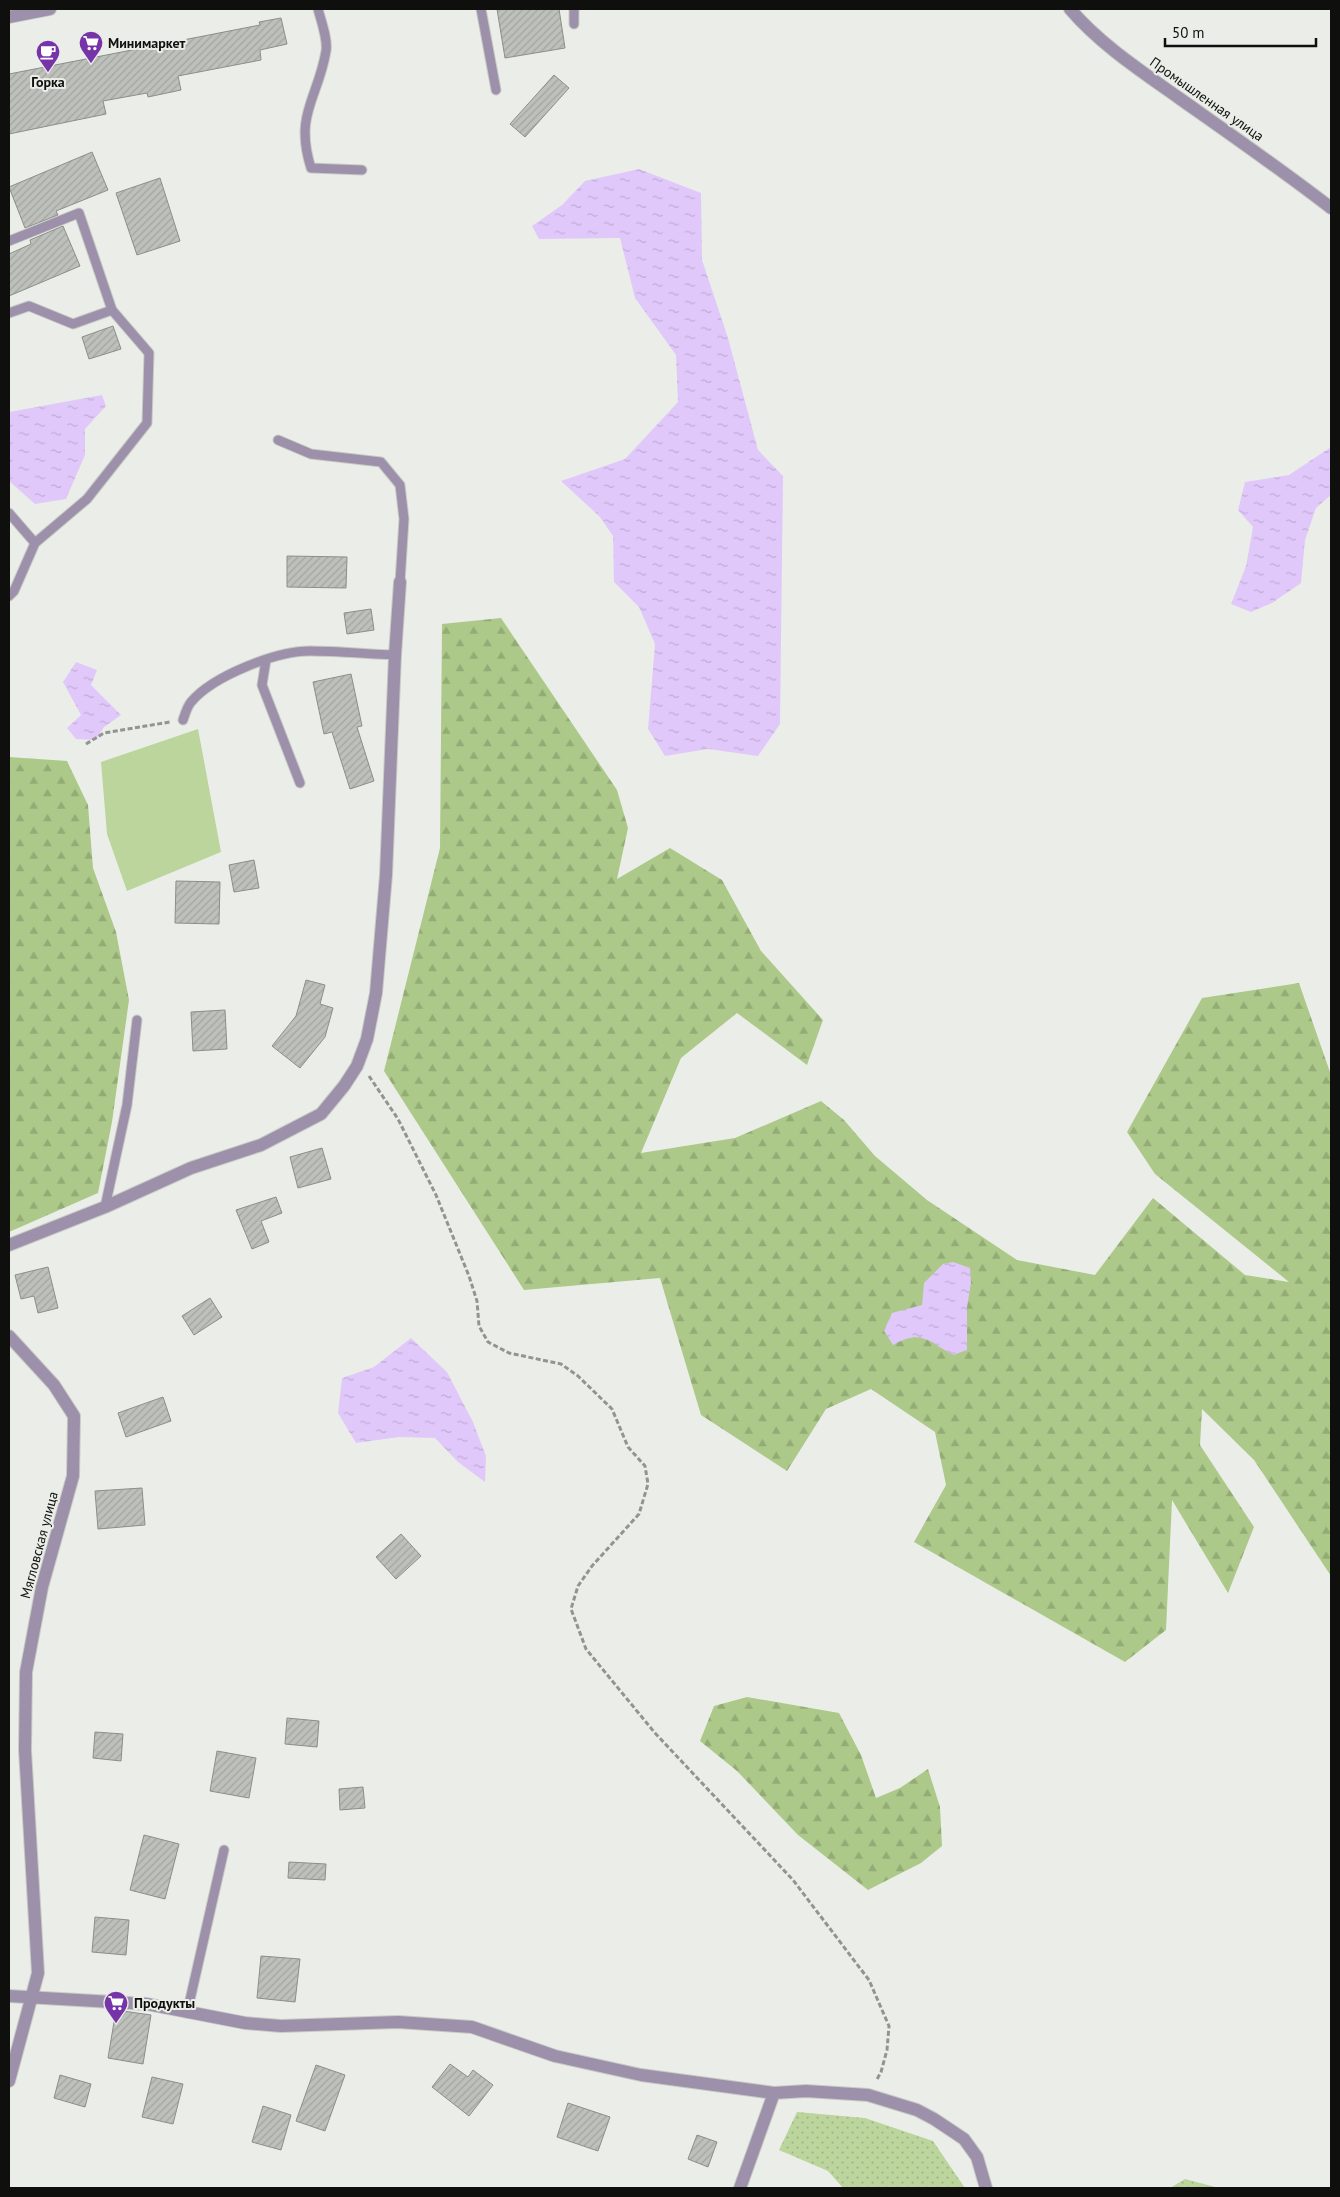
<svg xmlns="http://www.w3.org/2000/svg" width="1340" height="2197" font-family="'PT Sans',sans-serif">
	<defs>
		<pattern id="grass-dots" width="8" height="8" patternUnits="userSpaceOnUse" patternTransform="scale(1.25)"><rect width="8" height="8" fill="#bbd59d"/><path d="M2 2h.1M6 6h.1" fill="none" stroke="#a0b686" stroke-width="1.8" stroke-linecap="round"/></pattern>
		<pattern id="forest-firs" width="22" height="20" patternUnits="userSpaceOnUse" patternTransform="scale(1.25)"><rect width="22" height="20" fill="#acc98a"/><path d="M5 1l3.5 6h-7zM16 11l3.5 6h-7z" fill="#93ac76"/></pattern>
		<pattern id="water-ripples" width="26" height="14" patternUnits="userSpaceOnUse" patternTransform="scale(1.25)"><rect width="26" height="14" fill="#e1c8fa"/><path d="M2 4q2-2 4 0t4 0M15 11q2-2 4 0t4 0" fill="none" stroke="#c0abd5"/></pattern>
		<pattern id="building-hatch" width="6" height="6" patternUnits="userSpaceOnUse" patternTransform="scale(1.25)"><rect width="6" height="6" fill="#bec1bb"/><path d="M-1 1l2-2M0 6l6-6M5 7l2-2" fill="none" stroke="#a2a5a0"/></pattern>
	</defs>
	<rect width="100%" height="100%" fill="#ebeee8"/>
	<path fill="url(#grass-dots)" d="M797,2112L865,2118L933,2141L965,2188H843L828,2171L779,2150Z
		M1185,2179L1219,2188H1220H1170Z"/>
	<path fill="url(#forest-firs)" d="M501,618L617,790L628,828L617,879L670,848L722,880L761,951L823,1020L807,1065L737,1013L681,1058L641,1153L735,1138L821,1101L844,1120L875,1156L927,1200L1017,1260L1095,1275L1153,1198L1245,1275L1289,1282L1155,1174L1127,1132L1202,998L1299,983L1331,1075V1576L1254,1460L1202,1409L1200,1445L1254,1527L1228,1593L1172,1500L1166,1630L1125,1662L914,1542L946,1485L935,1432L871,1389L826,1409L787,1471L701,1415L660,1278L524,1290L384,1071L440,848L442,624Z
		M9,757L67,761L88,805L93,868L116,932L129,1000L112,1122L98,1193L9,1232Z
		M747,1697L839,1713L861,1755L876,1798L900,1788L928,1769L940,1807L942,1846L921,1863L868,1890L798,1835L737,1771L700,1741L714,1706Z"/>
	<path fill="#bbd59d" d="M198,729L221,852L127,891L107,834L101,762Z"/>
	<path fill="url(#water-ripples)" d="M639,169L701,193L702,260L728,338L758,450L783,476L780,724L758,756L708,749L665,756L648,729L655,644L639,607L614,582L613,536L600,517L561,481L625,459L678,402L676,355L635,298L620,238L539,239L532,226L562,205L585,181Z
		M102,395L106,406L85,429V455L66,499L35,504L9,481V412Z
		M1331,447V495L1316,508L1305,540L1301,583L1272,603L1251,612L1231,604L1246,566L1253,527L1238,510L1245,482L1289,475Z
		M76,662L97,670L91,685L121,715L104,727L96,740L76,739L67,728L81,715L63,682Z
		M953,1262L970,1268L971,1283L967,1307V1350L953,1355C927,1340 921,1329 893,1345L884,1331L892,1313L922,1305L924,1283L943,1264Z
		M411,1338L447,1372L473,1422L486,1456L485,1482L458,1462L435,1438L399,1437L356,1443L338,1413L342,1378L374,1367Z"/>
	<path fill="url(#building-hatch)" stroke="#8c8e89" d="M497,9H559L565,48L505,58Z
		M281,18L287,44L260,50L261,60L178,76L181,90L148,97L147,93L103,101L106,114L9,134V74L260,25L259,22Z
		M554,75L569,88L525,137L510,124Z
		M92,152L108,190L56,211L58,215L25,228L9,187Z
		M160,178L180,241L137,255L116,193Z
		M63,226L80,266L9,296V254L31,244L30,240Z
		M113,326L121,349L89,359L82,337Z
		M287,556L347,557L346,588L287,587Z
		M371,609L374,630L347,634L344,613Z
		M351,674L362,726L357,727L374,781L350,789L332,732L324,734L313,682Z
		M254,860L259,888L234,892L229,865Z
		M176,881L220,882L219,924L175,923Z
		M306,980L325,985L320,1004L333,1008L325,1037L300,1068L272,1046L296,1016Z
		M225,1010L227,1049L193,1051L191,1012Z
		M322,1148L331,1179L298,1188L290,1157Z
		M276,1197L282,1213L261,1221L269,1242L252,1249L236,1210Z
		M48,1267L58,1308L38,1313L34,1296L21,1299L15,1275Z
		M210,1298L222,1317L194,1335L182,1316Z
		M163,1397L171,1421L126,1437L118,1413Z
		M142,1488L145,1525L98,1529L95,1491Z
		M401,1534L421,1556L396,1579L376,1557Z
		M287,1718L319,1721L317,1747L285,1744Z
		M95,1732L123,1734L121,1761L93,1758Z
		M217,1751L256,1758L249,1798L210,1791Z
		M363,1787L365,1808L340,1810L339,1789Z
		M144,1835L179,1844L165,1899L130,1890Z
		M289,1862L326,1864L325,1880L288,1878Z
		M95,1917L129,1920L126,1955L92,1952Z
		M261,1956L300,1959L295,2002L257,1998Z
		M116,2010L151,2015L143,2064L108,2058Z
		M450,2064L468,2077L473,2070L493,2085L469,2116L432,2087Z
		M316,2065L345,2075L325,2131L296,2121Z
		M60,2075L91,2084L85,2107L54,2098Z
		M152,2077L183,2084L173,2124L142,2117Z
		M568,2103L610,2117L598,2151L557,2137Z
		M263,2106L291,2115L281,2150L252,2142Z
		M697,2135L717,2142L708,2167L688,2159Z"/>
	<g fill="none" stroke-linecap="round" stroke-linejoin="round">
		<defs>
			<path id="lane" d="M318,9C321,21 328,39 326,51C318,99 294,114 311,168L362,170
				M481,9L496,90
				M574,9V24
				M9,241L79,213L112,310L149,353L147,423L87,499L35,543L14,591L9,596
				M9,313L29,306L73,324L112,310
				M278,440L311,454L381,462L400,485L404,519L400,582
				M9,513L35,543
				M266,660L262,685L300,783
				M183,720C185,714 187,707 191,702C213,676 276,651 310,651C338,651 366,654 395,655
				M105,1207L127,1105L137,1020
				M187,2013L224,1850"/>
			<path id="street" d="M1070,9C1101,45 1141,71 1179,98C1230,134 1282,170 1331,208
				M9,17L50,9
				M9,1245L105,1207L191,1168L261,1145L321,1114L344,1086L357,1066L367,1039L376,993L386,875L395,655L400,582
				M9,1336L54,1385L74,1416L73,1476L42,1587L26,1672L25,1750L38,1973L9,2081
				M9,1996L147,2004L245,2023L281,2026L398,2022L472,2027L555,2056L641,2075L774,2093L806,2091L868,2095L917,2110L934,2119L964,2139L977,2157L986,2188
				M740,2188L774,2093"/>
		</defs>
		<use href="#lane" stroke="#c8cac5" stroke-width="11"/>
		<use href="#street" stroke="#c8cac5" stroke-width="14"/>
		<path stroke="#929490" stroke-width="3" stroke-dasharray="5 2.5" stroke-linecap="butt" d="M86,744L104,733L170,722
			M369,1076L398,1119L436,1195L469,1276L477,1301L479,1326L488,1342L509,1353L561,1364L578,1376L612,1409L628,1447L645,1466L648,1484L639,1514L592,1566L578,1586L571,1609L586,1649L655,1733L793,1880L869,1980L889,2026L887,2050L881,2072L876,2081"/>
		<use href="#lane" stroke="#9d90aa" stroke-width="9"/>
		<use href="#street" stroke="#9d90aa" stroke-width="12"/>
	</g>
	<defs>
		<symbol id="supermarket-pin" viewBox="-11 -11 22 30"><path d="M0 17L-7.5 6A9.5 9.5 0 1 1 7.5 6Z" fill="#7734a8" stroke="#ebeee8"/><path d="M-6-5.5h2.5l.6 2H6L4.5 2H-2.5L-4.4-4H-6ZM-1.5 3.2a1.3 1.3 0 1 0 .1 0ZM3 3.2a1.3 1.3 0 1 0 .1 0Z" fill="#fff"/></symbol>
		<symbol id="cafe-pin" viewBox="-11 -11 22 30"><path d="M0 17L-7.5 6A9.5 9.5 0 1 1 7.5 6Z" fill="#7734a8" stroke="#ebeee8"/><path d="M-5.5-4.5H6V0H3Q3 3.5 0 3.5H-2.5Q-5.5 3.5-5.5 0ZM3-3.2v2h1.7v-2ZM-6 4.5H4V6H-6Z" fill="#fff"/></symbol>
	</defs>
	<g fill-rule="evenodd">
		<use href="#supermarket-pin" x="77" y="29" width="28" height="38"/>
		<use href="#cafe-pin" x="34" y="38" width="28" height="38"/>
		<use href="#supermarket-pin" x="102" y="1989" width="28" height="38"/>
	</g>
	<g text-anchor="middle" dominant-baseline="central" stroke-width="4" stroke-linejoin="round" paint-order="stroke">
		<g font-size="14" font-weight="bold" fill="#0f100e" stroke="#ebeee8" text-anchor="start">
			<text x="108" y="43">Минимаркет</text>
			<text x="48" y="82" text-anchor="middle">Горка</text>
			<text x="134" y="2003">Продукты</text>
		</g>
		<g font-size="14" fill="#0f100e" stroke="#ebeee8">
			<text transform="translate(1207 99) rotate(35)">Промышленная улица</text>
			<text transform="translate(39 1545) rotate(-75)">Мягловская улица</text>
		</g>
	</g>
	<rect width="1340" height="2197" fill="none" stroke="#0f100e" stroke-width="20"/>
	<path d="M1165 38v8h151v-8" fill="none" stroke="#0f100e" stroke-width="2.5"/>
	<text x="1172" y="38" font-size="15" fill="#0f100e" stroke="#ebeee8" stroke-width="4" paint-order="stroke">50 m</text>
</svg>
